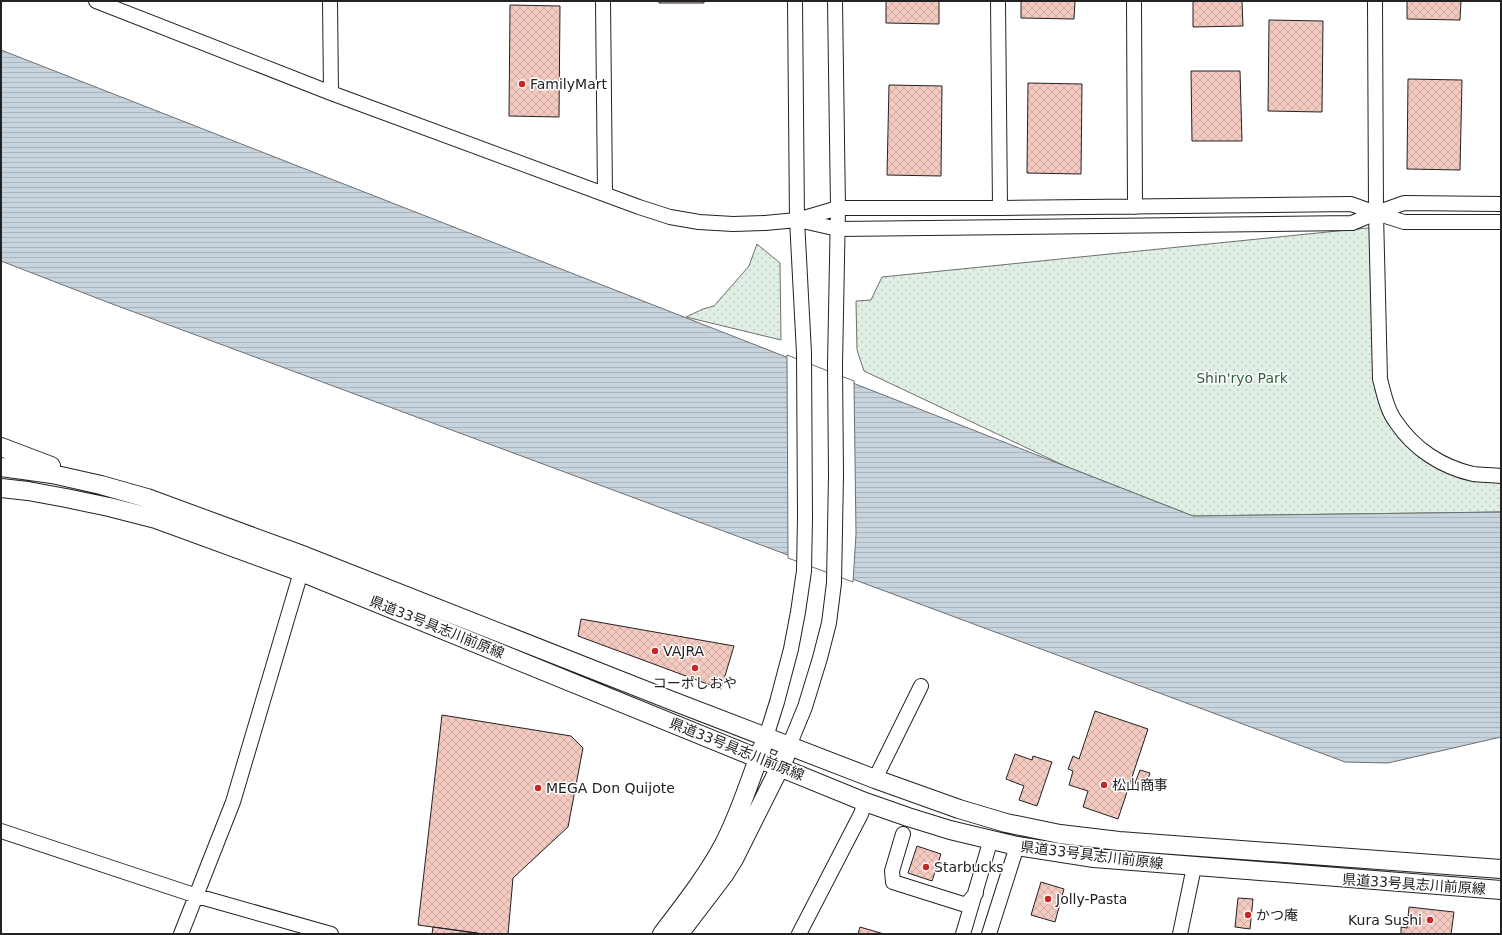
<svg xmlns="http://www.w3.org/2000/svg" width="1502" height="935" font-family="'DejaVu Sans','Noto Sans JP',sans-serif">
	<defs>
		<pattern id="park-dots" width="8" height="8" patternUnits="userSpaceOnUse"><rect width="8" height="8" fill="#e0efe3"/><path d="M2 2h.1M6 6h.1" fill="none" stroke="#c0cdc2" stroke-width="1.8" stroke-linecap="round"/></pattern>
		<pattern id="water-rules" width="6" height="5" patternUnits="userSpaceOnUse"><rect width="6" height="5" fill="#c7d3dd"/><path d="M0 2.5h6" fill="none" stroke="#abb5bd"/></pattern>
		<pattern id="building-cross-hatch" width="8" height="8" patternUnits="userSpaceOnUse"><rect width="8" height="8" fill="#f3c9c0"/><path d="M0 0l8 8M0 8l8-8" fill="none" stroke="#d0aca5"/></pattern>
	</defs>
	<rect width="100%" height="100%" fill="#fff"/>
	<path fill="url(#park-dots)" stroke="#6f6f6f" d="M1377,227L1386,401L1433,459L1501,476V512L1193,516L1065,466L864,371L857,350L856,301L871,300L882,277Z
		M757,244L780,263L781,340L686,317L703,309L714,306L749,266Z"/>
	<path fill="url(#water-rules)" stroke="#6f6f6f" d="M1,50L1193,516L1501,512V737L1388,763L1345,762L107,302L1,261Z"/>
	<path fill="#fff" stroke="#6f6f6f" d="M787,355L854,381L856,534L853,582L788,558Z"/>
	<path fill="url(#building-cross-hatch)" stroke="#222" d="M659,1H704V3H659Z
		M886,1H939V24L886,23Z
		M1021,1H1075L1074,19L1021,18Z
		M1193,1H1242L1243,26L1193,27Z
		M1407,1H1461L1460,20L1407,19Z
		M510,5L560,6L559,117L509,116Z
		M1269,20L1323,21L1322,112L1268,111Z
		M1191,71H1240L1242,141H1192Z
		M1408,79L1462,80L1460,170L1407,169Z
		M1028,83L1082,84L1081,174L1027,173Z
		M889,85L942,86L941,176L887,175Z
		M581,619L734,646L721,689L578,636Z
		M1095,711L1148,729L1118,819L1083,807L1088,791L1069,785L1073,771L1068,769L1073,756L1079,759Z
		M442,715L571,736L583,748L568,827L513,878L508,934H484L418,925Z
		M1015,754L1032,760L1033,756L1052,762L1037,806L1019,800L1024,786L1006,779Z
		M1140,770L1150,773L1145,787L1135,783Z
		M917,846L941,854L932,881L908,873Z
		M1041,882L1064,889L1055,922L1031,915Z
		M1238,898L1253,899L1250,929L1235,927Z
		M1409,907L1454,912L1451,934H1401V927L1407,928Z
		M433,927L477,933L432,934Z
		M860,927L884,934H858Z"/>
	<g fill="none" stroke-linecap="round" stroke-linejoin="round">
		<defs>
			<path id="minor" d="M96,1L331,93L639,207L670,217L699,222L733,224L765,223L797,220L838,208H1000L1351,204L1376,213L1404,203L1501,204
				M330,1L331,93
				M603,1L605,194
				M998,1L1000,208
				M1134,1L1135,207
				M1375,1L1376,213L1380,379C1384,394 1387,410 1396,422C1414,449 1442,467 1473,474C1482,475 1492,475 1501,476
				M798,220L838,229L1352,223L1376,213L1404,222H1501
				M766,737L777,702L791,649L798,612L804,571L805,517L804,353L797,220L795,1
				M789,746L805,707L820,658L829,623L834,583L836,475L835,365L838,208L835,1
				M875,779L921,686
				M1,831L197,896L331,934
				M903,834L892,871L893,882L966,905L976,893
				M181,934L233,802L301,572
				M799,934L861,814L865,802
				M963,934L991,839
				M989,934L1017,846
				M1180,934L1194,867"/>
			<path id="major" d="M1,447L51,466
				M1,467L52,474L101,485L147,498L305,556L670,700L875,779L959,809L1006,823L1060,834L1119,841L1501,869
				M1,488L28,491L66,498L109,507L156,519L301,572L865,802L908,817L950,830L1017,846L1094,858L1501,890
				M662,934C684,905 707,876 724,844C740,813 750,780 762,748
				M679,934L724,875L734,859L785,757"/>
		</defs>
		<use href="#minor" stroke="#222" stroke-width="16"/>
		<use href="#major" stroke="#222" stroke-width="20"/>
		<use href="#minor" stroke="#fff" stroke-width="14"/>
		<use href="#major" stroke="#fff" stroke-width="18"/>
	</g>
	<g fill="#c62828" stroke="#fff" stroke-width="1.5">
		<circle cx="522" cy="84" r="4"/>
		<circle cx="655" cy="651" r="4"/>
		<circle cx="695" cy="668" r="4"/>
		<circle cx="1104" cy="785" r="4"/>
		<circle cx="538" cy="788" r="4"/>
		<circle cx="926" cy="867" r="4"/>
		<circle cx="1048" cy="899" r="4"/>
		<circle cx="1248" cy="915" r="4"/>
		<circle cx="1430" cy="920" r="4"/>
	</g>
	<g text-anchor="middle" dominant-baseline="central" stroke-width="3" stroke-linejoin="round" paint-order="stroke">
		<g font-size="14" fill="#222" stroke="#fff" text-anchor="start">
			<text x="530" y="84">FamilyMart</text>
			<text x="663" y="651">VAJRA</text>
			<text x="695" y="683" text-anchor="middle">コーポしおや</text>
			<text x="1112" y="785">松山商事</text>
			<text x="546" y="788">MEGA Don Quijote</text>
			<text x="934" y="867">Starbucks</text>
			<text x="1056" y="899">Jolly-Pasta</text>
			<text x="1256" y="915">かつ庵</text>
			<text x="1422" y="920" text-anchor="end">Kura Sushi</text>
		</g>
		<g font-size="14" fill="#2f5e38" stroke="#fff">
			<text x="1242" y="378">Shin'ryo Park</text>
		</g>
		<g font-size="14" fill="#222" stroke="#fff">
			<text transform="translate(437 627) rotate(22)">県道33号具志川前原線</text>
			<text transform="translate(737 749) rotate(22)">県道33号具志川前原線</text>
			<text transform="translate(1092 855) rotate(7)">県道33号具志川前原線</text>
			<text transform="translate(1414 884) rotate(4)">県道33号具志川前原線</text>
		</g>
	</g>
	<rect width="1502" height="935" fill="none" stroke="#222222" stroke-width="4"/>
</svg>
